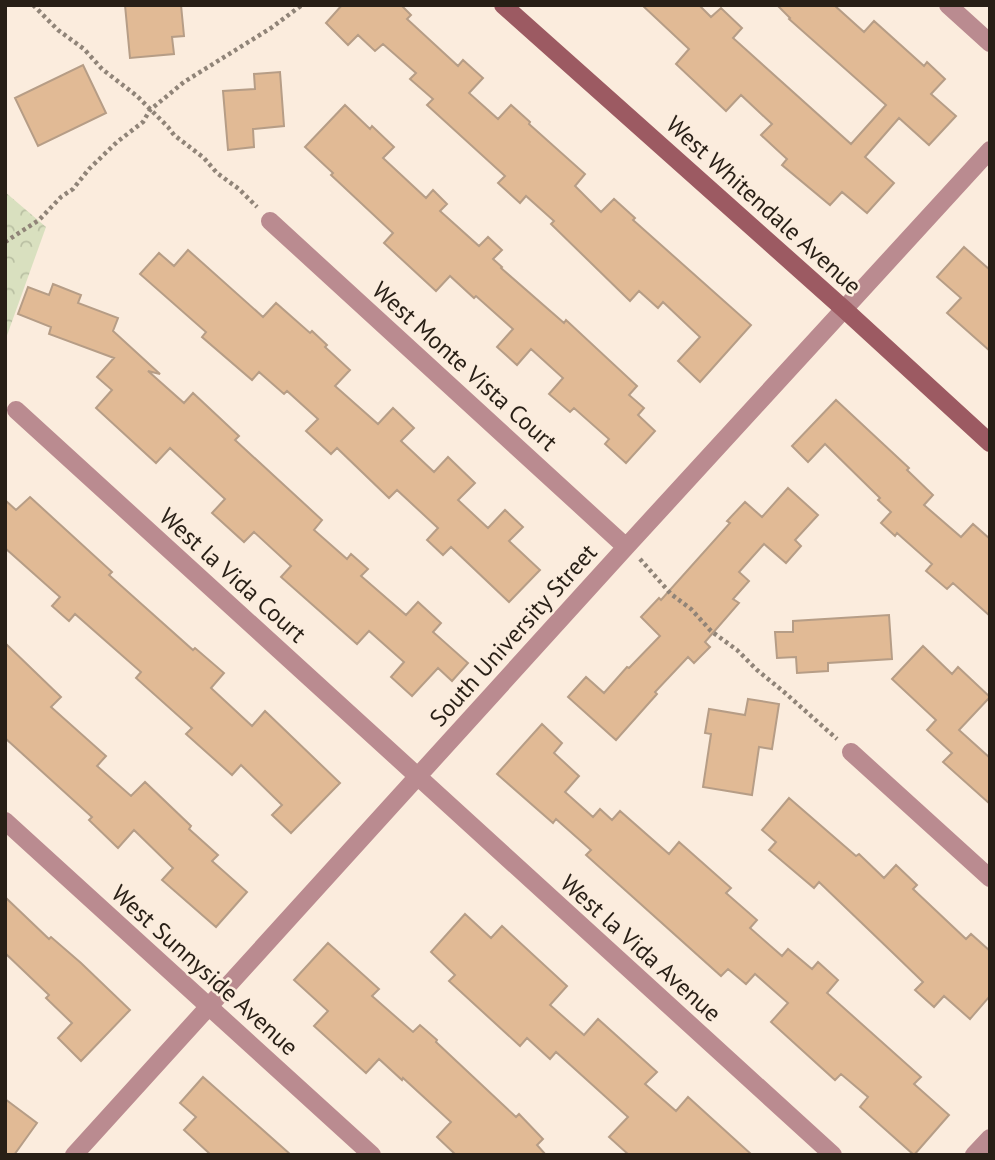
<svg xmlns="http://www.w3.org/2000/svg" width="995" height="1160" font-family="'PT Sans',sans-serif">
	<defs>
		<pattern id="forest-crowns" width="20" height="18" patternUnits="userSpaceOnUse" patternTransform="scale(1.75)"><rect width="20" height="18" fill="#d9e0bf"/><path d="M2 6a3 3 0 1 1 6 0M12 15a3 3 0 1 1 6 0" fill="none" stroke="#bac0a3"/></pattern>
	</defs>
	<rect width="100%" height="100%" fill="#fbecdd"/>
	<path fill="url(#forest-crowns)" d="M5,192L46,227L5,341Z"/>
	<path fill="#e1ba95" stroke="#b69d86" stroke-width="2" d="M125,5H181L184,36L172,37L174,54L130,58Z
		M342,5H401L411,15L407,19L458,66L463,60L483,78L469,93L498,119L511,105L530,122L529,124L585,174L575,186L601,212L614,199L635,218L633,220L751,325L700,382L678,361L700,337L663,302L658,308L639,291L630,301L551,224L554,221L526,196L520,203L498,183L505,176L427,105L433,99L410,79L416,73L383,44L375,51L358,35L348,45L326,23Z
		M642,5H699L711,17L721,8L742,28L733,38L851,144L886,105L789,19L790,18L777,5H834L864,32L874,21L924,66L927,62L945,79L931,94L956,116L929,145L899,118L865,157L894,183L867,213L842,192L830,205L782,165L787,159L761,135L772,124L741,95L726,111L676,64L689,49Z
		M83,65L106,113L38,146L15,98Z
		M280,72L284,126L253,129L254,147L228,150L223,91L255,89L254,74Z
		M345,105L370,129L372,126L394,147L383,158L426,198L433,190L447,204L440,211L479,246L488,237L502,250L493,259L502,267L501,268L564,323L566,320L637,386L629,395L644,408L638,415L655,431L626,463L605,444L609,439L574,408L570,412L549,394L563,378L531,349L517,365L497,347L513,329L476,296L474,298L450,276L436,291L384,243L393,233L331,175L333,173L305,147Z
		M964,247L990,270V351L947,313L961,298L937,277Z
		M188,250L263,317L276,303L310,333L312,331L327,345L325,347L350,370L335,386L378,424L393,408L414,428L401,441L434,472L448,457L475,483L458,500L488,528L505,510L523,527L509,541L540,570L509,602L451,547L443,555L427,540L438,528L397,490L389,498L337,448L331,454L306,431L318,419L287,391L284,394L259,372L252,380L202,337L206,332L140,274L159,253L174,266Z
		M53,284L81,295L78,303L118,318L113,331L160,374L148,371L184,403L193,393L239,436L235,440L322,520L314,530L347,559L351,554L368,569L361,576L406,615L418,602L441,623L433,632L468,663L452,681L438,668L412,696L391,677L404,662L369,631L357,644L281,577L291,566L254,532L244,542L212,513L225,499L170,448L156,463L96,408L112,390L97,377L114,358L49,334L51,327L18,314L28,287L49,295Z
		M836,400L909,468L907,470L933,495L924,505L961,537L973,524L990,539V616L953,583L947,589L926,571L932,564L897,533L895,536L881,523L891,512L878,500L880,498L825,444L808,462L792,446Z
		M788,488L818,515L795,540L801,546L786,563L764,544L739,572L749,581L733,599L739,603L705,642L710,647L694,663L688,657L655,692L657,694L616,740L568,697L586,677L604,693L627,667L629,668L660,636L641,617L659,598L661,600L730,523L727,521L745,502L762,517Z
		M30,497L112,572L109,575L193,650L195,648L224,673L211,688L252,726L265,711L340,783L291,833L272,815L282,805L241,765L232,775L186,734L192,728L136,678L141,672L75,614L69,621L52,606L60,597L5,548V500L16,510Z
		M889,615L892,659L828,663V671L797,673L796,657L777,658L775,632H793V621Z
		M5,643L61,697L51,707L106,756L97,766L131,796L145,782L191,826L189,829L218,855L212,861L247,892L216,927L162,880L173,868L134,830L118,848L89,820L92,817L5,738Z
		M923,646L952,674L958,667L990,697L959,730L990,758V804L943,762L952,753L927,730L936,720L892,679Z
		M748,699L779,704L772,749L759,747L752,795L703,787L711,734L705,733L709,709L745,715Z
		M542,724L562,743L554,753L579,776L565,792L593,817L600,809L612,820L620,811L669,854L679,842L731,888L726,893L757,920L750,928L782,956L788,949L812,969L818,962L838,980L827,993L921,1077L914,1084L949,1115L914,1155L860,1107L868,1097L841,1074L835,1080L771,1022L788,1003L755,974L746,984L728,969L721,976L586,855L591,850L556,819L553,823L497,774Z
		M789,798L856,856L859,854L884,878L896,865L917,885L913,889L966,939L971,934L990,951V996L970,1019L944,996L934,1007L915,990L923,982L893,953L819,882L814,888L769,850L776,842L762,830Z
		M5,897L49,939L51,937L81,963L130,1010L81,1061L58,1038L72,1023L46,998L49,995L5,953Z
		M465,914L491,938L502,926L567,986L550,1005L584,1035L598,1019L657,1072L645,1084L676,1111L688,1097L752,1155H629L609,1137L628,1117L556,1052L550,1059L527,1038L520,1046L449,981L455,975L431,952Z
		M328,943L379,989L372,996L413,1032L420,1025L437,1040L436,1042L516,1117L519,1114L543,1139L537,1145L546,1155H456L437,1137L451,1122L403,1078L402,1080L379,1059L366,1073L314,1026L328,1011L294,980Z
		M203,1077L291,1155H211L184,1130L196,1117L180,1103Z
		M5,1099L37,1123L14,1155H5Z"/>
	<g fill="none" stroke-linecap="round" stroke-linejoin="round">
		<path stroke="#908478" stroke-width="4.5" stroke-dasharray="3.5 3.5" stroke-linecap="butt" d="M33,5L58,30L84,49L102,69L137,96L168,127L174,135L204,158L217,173L239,189L257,207
			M5,242L39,220L61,197L73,189L89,169L117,142L143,122L150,110L184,82L271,28L302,5
			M640,559L671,594L691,609L711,631L737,650L757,670L784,692L837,739"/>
		<path stroke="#ba8b90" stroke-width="18" d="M948,5L990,43
			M270,221L626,547
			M16,410L833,1155
			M851,752L990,878
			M5,821L372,1155
			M74,1155L626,547L990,150
			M974,1155L990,1138"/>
		<path stroke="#9c5a62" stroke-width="18" d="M503,5L845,310L990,443"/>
	</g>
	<g text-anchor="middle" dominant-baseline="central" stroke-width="5" stroke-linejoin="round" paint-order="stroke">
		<g font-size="24" fill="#281f16" stroke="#fbecdd">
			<text transform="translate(764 205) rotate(42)">West Whitendale Avenue</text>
			<text transform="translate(465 366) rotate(42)">West Monte Vista Court</text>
			<text transform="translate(233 575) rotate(42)">West la Vida Court</text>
			<text transform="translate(513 635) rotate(-48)">South University Street</text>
			<text transform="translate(641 948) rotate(42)">West la Vida Avenue</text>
			<text transform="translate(205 970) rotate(42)">West Sunnyside Avenue</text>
		</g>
	</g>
	<rect width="995" height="1160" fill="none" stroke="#281f16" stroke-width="14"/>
</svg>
